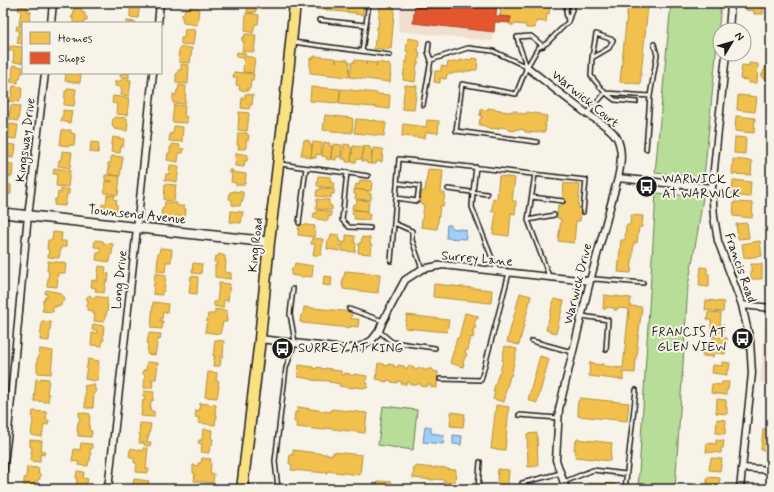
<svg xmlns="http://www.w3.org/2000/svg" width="774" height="492" font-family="Mynerve,sans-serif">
	<rect width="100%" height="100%" fill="#f7f3e8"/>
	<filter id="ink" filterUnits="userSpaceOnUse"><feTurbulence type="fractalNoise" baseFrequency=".025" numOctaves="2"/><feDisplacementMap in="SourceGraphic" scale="8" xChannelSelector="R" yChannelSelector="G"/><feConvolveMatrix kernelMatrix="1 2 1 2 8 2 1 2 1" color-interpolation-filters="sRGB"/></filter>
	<g filter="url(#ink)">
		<path fill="#f0dfce" d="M401,3H498L492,41L398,31Z
			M766,319H771V384L760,382Z"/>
		<path fill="#b7dd98" stroke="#6a7c5a" d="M671,3H721L704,178L655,173Z
			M656,193L703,197L698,230L688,286L675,489H638Z
			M383,406L417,410L413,450L378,445Z"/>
		<path fill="#a0cffc" stroke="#6b87a2" d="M447,225H451V228L466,230V239L446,238Z
			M425,426L431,427V433L444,435L443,444L423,442Z
			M453,435L462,436L461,445L453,444Z"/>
		<path fill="#f2c14e" stroke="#b2903f" d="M19,3H31L30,5L19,4Z
			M130,3H140L138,18L130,17Z
			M184,3H196L195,5L184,4Z
			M248,3H258V9H256L255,13L247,12Z
			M317,3H364L363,15L355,14V12H353V13L326,10V9L324,8L323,10L316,9Z
			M380,3H395L391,49H374L375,40H376L377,27H378Z
			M499,3H547V5H550L549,14L547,13L546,22L536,21L535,28H526V25L514,24V25H510V19H511V17L500,16L501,8H499Z
			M628,3L637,4V5L648,6L640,84L631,83V82H629V83L620,82Z
			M747,3H764L763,14H754V11L746,10Z
			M768,3H771V15Z
			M19,6L28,7L27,11H31L29,23H23V25L19,24L21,11L18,10Z
			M185,7L199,9L197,25L183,23V20H182V14L184,15Z
			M74,8L82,9V13H85V16L87,17V21H84V23H73V18H71L72,16H73Z
			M246,13L259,15L258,24H255L253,33L245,31Z
			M126,21L136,22V23H126Z
			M17,26H23V44L17,43L19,30H16Z
			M185,29L195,30L193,45L181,44V38H184Z
			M245,34L256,35L254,52L242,51L244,41H242V37L244,38Z
			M769,36H771V50H768Z
			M408,38L419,40L418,52H420L418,64H417L415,82L403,80L405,62H407L408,51H406Z
			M10,46L23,47L22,63L13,62L14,51H9Z
			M180,47L192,48L190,63L179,62V56H178Z
			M237,52L245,53V56L255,58L253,73L243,72L244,58L236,57Z
			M314,56L334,58L336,59V62V59L348,60V62H350L349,77L310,73V58L313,59Z
			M472,58L478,59L477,70H471V71H465V72H459V73H453V74H447L446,79L440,78V83L434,82L435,71H441V66L447,67L448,62L453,63L454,61L459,62L460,60L465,61L466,59L471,60Z
			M354,60L366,61V65L367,62L377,63L376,66L377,62L389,64V66L391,67L390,82L350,77L352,62L354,63Z
			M749,63L758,64L757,83H748V80L740,79L742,65L749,66Z
			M181,64L189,65L188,84L176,83V74H178V70H181Z
			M767,64L771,66V84L767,82L768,80L761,77Z
			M13,65L23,67V73H21L20,79H18V83L10,82L11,78H12Z
			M234,72L254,74L253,80H251L250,88H248V91L239,90L240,86L236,85L237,77H233Z
			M63,73H81L80,83L65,81L66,74Z
			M121,73H129V78L120,77Z
			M122,79L131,80L129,96L121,95L122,90H121V87L115,86V81H121Z
			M179,85L186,86L185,104L173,103V94L176,95L177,90L178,91Z
			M405,85L417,86L414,110L402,109Z
			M13,86L22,87L21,99H19V102L7,101V97L11,98Z
			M311,87L340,89L339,103L310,101Z
			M68,88L76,89L74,106L64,105L65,91H67Z
			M341,89L377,93V94L390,95L389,109L374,107L375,106L374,107L339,104Z
			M245,94L253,95L252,105H250L249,109L241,108L242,98H245Z
			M738,95L757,97L755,112L737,110Z
			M113,96L129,98L127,115L116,114L117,104L112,103Z
			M11,105L20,106L18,121L9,119Z
			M174,105L185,106L184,116L187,117V123L172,122Z
			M488,108L501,110V111L511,112V111H517V113L527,114V112L540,114V115L547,116L546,123H545L544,125H546L545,132H538V133L525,132V130L515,129V131L509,130V128L499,127V129L486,128V126L479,125L480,119H481L482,116H480L481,109L488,110Z
			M63,110L72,111L70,123L61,121L62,116H63Z
			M239,112L249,113L248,124H247V125L248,126L247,131L238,130Z
			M325,115L352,118V119H353L352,133L323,130Z
			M736,116L755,118L754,133L735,131Z
			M115,117L127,118V123H128L127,131L114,129V127L112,126L113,118H115Z
			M356,119L369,120V121H372V120L384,122V123H386L384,136L354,133Z
			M427,120L439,121L438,133L426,132L425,138L402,136L403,124L426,127Z
			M9,124L18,125L16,139L7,138Z
			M174,126L183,127L182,142L169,141L170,133L173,134Z
			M62,130H71V133L75,134L74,145H70V146L60,145Z
			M238,133H247V135H249L248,141L246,140V149H238L239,145H237Z
			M113,137L124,139L123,147L121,146L120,153L111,152L112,145H111V143H112Z
			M735,137L746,138L745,154L734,153Z
			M304,140L310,141L309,144H312L311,158L306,157V155H301Z
			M91,142L99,143L98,153L90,152Z
			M313,142L322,143L321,155L316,154V158L311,157Z
			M324,142L330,143L329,146H332L330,160L326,159L327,157L322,156Z
			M5,144L16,145L15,153L14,152L13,158L4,157Z
			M172,144L180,145L179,148L184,149L183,153H179L178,162L167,160L168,153H170V147H172Z
			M333,144L342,145L341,157H336V160L331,159Z
			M344,144L350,145V148H352L351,162H346V159H342Z
			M353,146L363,147L362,159H357L356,162H351Z
			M364,146L370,147V150L372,151L371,164L366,163L367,161H362Z
			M373,148L383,149L382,162L377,161L376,164H371Z
			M62,151L72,152L70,168L58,166L59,160H61Z
			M236,153L248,155L247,161L245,160L244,167L235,166Z
			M111,156L123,157L120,176L108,174L109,168H110V167H108V163H111Z
			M733,159L752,161L751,175L732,174Z
			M4,163L13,164L12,177L7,176L6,181H3Z
			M170,165L179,166L177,182L165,180L166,174H169Z
			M54,168L70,170L68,187L56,186L57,174H53Z
			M428,169L443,170L441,193H445L443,206H440L437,229L421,227L424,205L420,204L422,191H425Z
			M229,170H233L232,172L246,174L245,184H242V185H236V183L231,182L232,173H229Z
			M105,175L120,176L118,195L104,193L105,181L112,182V181L105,180Z
			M318,176L331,177L330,182L334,183L333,188L317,186Z
			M499,176L515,178L512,201H516L515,214L511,213L509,236L493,234L496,212H492L493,198L497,199Z
			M360,180L372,181L371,191L355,189L356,184L359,185Z
			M733,180L751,182L750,197L732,195Z
			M564,183L580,185L578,207L581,208L580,221H576L574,243L558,241L561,219L557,218L558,205L562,206Z
			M3,184L11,185V194H3Z
			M165,184L176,185L174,201L164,200Z
			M320,188L334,189V194H331V198L316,196L317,190H320Z
			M61,189H69V194H67L65,206L54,205L55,199H57L58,192L61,193Z
			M354,189L368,191V193L371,194V200L355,199L356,194H354Z
			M233,191L243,192V201H241L240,206L232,205V200L229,199L230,192H233Z
			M107,195L115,196L114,199L117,200L116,204H117V212L105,211L106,208H102V204H106Z
			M317,199L329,200V205L332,206V210L316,209Z
			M357,200L369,201L368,211L352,209L353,204L356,205Z
			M165,202L177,203V206H184V209H186L185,217L176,216V219L173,218V220L163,219V218H161L162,208L164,209Z
			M734,202L753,203L752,218L733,216Z
			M317,210L331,212V217L328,216V221L313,218L314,213H317Z
			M353,210L367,211L366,214H370L369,220L354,219L355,215L352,214Z
			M231,211L243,212L241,223L230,222Z
			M631,215L643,216L642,227H639L637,243L634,242L631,273L618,272L621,240H625L626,225H630Z
			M747,223L749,238L738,239L736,224Z
			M299,224L315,226L314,237L298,235Z
			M53,232L62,233L61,241H66V247H61L59,258L48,257L49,249H47L48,240H52Z
			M331,234L339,235V241H341L340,251L327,249L328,240H330Z
			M346,235L355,236L354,243H356L355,252L342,251L343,242H346Z
			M362,237L370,238V244L372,245L371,254L358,253L359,243H361Z
			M312,238L323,239L321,255H313L315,244H311Z
			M95,240L103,241V243L113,244L112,254H111L110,262L96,260L97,253H100L101,248L94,247Z
			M760,241L762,256L744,258L742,244Z
			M160,248L172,249L171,262H166L165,272L157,271L158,253H159Z
			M219,254L225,256V261H226L225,272L231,273V279L215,277V265H217V262H214L215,256L217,257Z
			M48,261L66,263L65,273H58L57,287L47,286L49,271H47Z
			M193,263L202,264L201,274L192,273Z
			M295,263L313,266L312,277L305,276L303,277L291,275L292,268H294Z
			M751,264H762V279H751Z
			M99,266L106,267L105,273L109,274L108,281H106L104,293L95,291L96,288L91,287L92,280L97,281Z
			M701,267L707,268V274H709V287L699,286Z
			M345,271L380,274L378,293L343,289V286H342L343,277H344Z
			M155,273L166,275L164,291H162V295L153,294Z
			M191,276L198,277L197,294L189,293Z
			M324,276L332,277L331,286L323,285Z
			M219,283L230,284L228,301L224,300L223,308L214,306V302H217Z
			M434,284L492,290L491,303L433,297Z
			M46,290L61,293V296H64V301H62L61,306L57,305V307H53V312L42,311L44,304H43V300L44,301L45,297H47V294H45Z
			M520,293L531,296L519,345L507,342Z
			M90,295L92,298H95V296L107,298V303L108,307L106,316H105L104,322L94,321L95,314H93V311L87,310V304H88V301L86,298Z
			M604,295L631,298L630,306L642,307L637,346H638L637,356H636L635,373L623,372V380L589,376L590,362L594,363V364L601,365V364H604V366L623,368L629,309L617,308V310H614V308L606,307V309H603Z
			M554,299L564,301L556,333L546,330Z
			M706,300L724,302L723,312L705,310Z
			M153,302L168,304L167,313L163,312L162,319H160V321H163L162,329L151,328Z
			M304,307L352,312L351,319H359L358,327L350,326V328L302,323L303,322H300L301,315H303Z
			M215,309L227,311L226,319H227V322H223L220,334L205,332L208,314H213L214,313H215Z
			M708,312L721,313L720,325H724L723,333H716V335L711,334V320H707Z
			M465,313L478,316V319L476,318L474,326H476L475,329H473L472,332L474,333L473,338L471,337L470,342L469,341L468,345H469L468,350H466L465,353L467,354L466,357L465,356L463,364H464L463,367L450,363L457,338H459Z
			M407,315L449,320L447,332L405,328Z
			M42,321L51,322L49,341L40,340Z
			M93,324L104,326L103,337L104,338V340H102V346L91,345L92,333H97V330H92Z
			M149,333L161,334L160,340L158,339L155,355L147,354L148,344L147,343Z
			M713,336L727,338L725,354L716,353L717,345H712Z
			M215,340L224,341L223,357L220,356V359H221L220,366H213L214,358H215V356H213Z
			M505,346L517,349L511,376H510L505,394L506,395L504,402L493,399L495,392H493L499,372H500L503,360H502Z
			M40,349L53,351L51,374L38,373V371H37V359H38Z
			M703,350L714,352L713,357L702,356Z
			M540,356L549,359L537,403L528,400Z
			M88,359L99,361L98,366H99L98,380H94V381L85,379Z
			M147,362L158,363L156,379H151L150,380L153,381L152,388H144L145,375L143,374V370H146Z
			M722,362L730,363L729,370H727V375L712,373L713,365L722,366Z
			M378,363L384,364V365L388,366V364L394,365V367H398V365L404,366V368H408V366L414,367L413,369H418V368H423V370H428V369H433V371L438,372L437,388L431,387V385H427V387L421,386V384H417V385H411V383L407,382V384H401L402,382L397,381V383L391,382L392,381L387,380V382L382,381V380L376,379Z
			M299,365L313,367V368L316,369L317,367L322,368V369H325V368L331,369V370L341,371V375H345V373L350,374V375L353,376L354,374L367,376L366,383H368L367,388H366L353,387V388L339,386L340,384L329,382V381L311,380V379L298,377Z
			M208,372L217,373L216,381H219L218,386H219L217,398L205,397Z
			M41,378L49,379L47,394H49L48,402L34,401L36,379L41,380Z
			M722,382H729L728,390H726V395L711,393L712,384L721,385Z
			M94,384L96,393L94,394L93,408H85V391L84,386Z
			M144,391L154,392L153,401L151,400L150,411H154V417L141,416L143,400L145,401V396H143Z
			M580,398L629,403L627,421L578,416V410L577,409L578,401H579Z
			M717,399L726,400V407H727V414L716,413Z
			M200,403L216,405L215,414L217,415V418H216L215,425L198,423L199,418L195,417L196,410L199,411Z
			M496,405L509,407L505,450L491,449Z
			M298,407L331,412L332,409L367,413L365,433L325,428V430L296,427L297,422H294L295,412H298Z
			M33,411L47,412L46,420H49L48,425L44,424L42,437L31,435L33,420L32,419Z
			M79,412L90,414L89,430L92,431L91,437L78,436V431H77L78,422H79L80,418H79Z
			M451,412L465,414L463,427L450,426Z
			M717,419L726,420L725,434L716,433Z
			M140,423L151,424L149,436H147V437H148L147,442H151L150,446L144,445V443H139L140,437H141V436L139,435Z
			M203,429L212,430L211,438L213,439L212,446H210L209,453L201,452L202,444L198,443L199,440H202Z
			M763,429L771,430V451L761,450Z
			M537,433L538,466L528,467L527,434Z
			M577,439L612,443L610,461L575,457L576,450H574L575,442H576Z
			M30,440L42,441L41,451H45L44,455L40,454V462L30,461L31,457H32V454H31L32,447H30Z
			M716,440L724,441L723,448H721V453L706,452L707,443L716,444Z
			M81,443L92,444V449H90V453H91L90,461H89L88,466L78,465L79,462L72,461L74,449L80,450Z
			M131,448L143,451V448H148L146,469H149L148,473L136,472L137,463H134V458H131L130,456H129L130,450H131Z
			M293,450L333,455V452L362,455L360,475L327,471V473L291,470L292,464H289L290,454L293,455Z
			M202,458L211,459L210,463H211L210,474H214L213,483L194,481L195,473H193V465L198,466V463H201Z
			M711,458L722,459L720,471L709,470Z
			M414,466L435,468V467L446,468V469L456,470L455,483L444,482L445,480L435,479L434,480L413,478Z
			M27,467L39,468L38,474H40V479H38L37,483H34V489L24,488V478H26Z
			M498,469L509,470L508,483L509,484V489H497L498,483H497Z
			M77,471L84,472L83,478L88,479L87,483H86L85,489H76L77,478H76Z
			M707,477L720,478L719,489H709L710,486H707Z
			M134,479L149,481L148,484L154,485V489H132Z
			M378,481L391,482V489H375V486H377Z
			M588,483L615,484L614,489H587Z"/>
		<path fill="#e4572e" stroke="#a84529" d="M415,3H497L496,16L511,17V19H510V23L495,22L494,32L413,23Z"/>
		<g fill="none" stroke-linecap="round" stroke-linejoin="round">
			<defs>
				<path id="lane" d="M567,3L566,12L568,21
					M319,20L365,25
					M293,42L390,55
					M429,43L428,52L431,60
					M362,51L369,3
					M527,67L519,45L517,37L531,36L543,46
					M605,93L650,96
					M607,94L615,100L636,102
					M423,105L431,60L468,48L493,51L527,67
					M587,114L605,93L591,76L592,58L609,48L613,40L596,34L592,58
					M537,142L456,131L462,84L516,94L527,67L538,48L547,43L568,22L574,3
					M646,149L650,96L657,55L654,44
					M281,164C310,169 339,171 368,176
					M476,167L473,192L472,207L497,271
					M347,172L342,220L349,227L370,228
					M535,174L528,220L549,276
					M448,189L487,194
					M532,197L563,201
					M396,198L417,201L419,186L398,183
					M528,220L554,215
					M299,223L306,168
					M394,223L412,231V240L422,269
					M391,261L399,159L586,180L583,212
					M591,280L595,279L643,283
					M349,309L383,321
					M582,316L608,320L606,350
					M379,331L392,342L435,348
					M532,341L572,352
					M440,379L481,380L509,273
					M519,415L558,418
					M564,482L593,470L626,474
					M522,483L561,473
					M278,489L275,461L286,368L295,342L290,314L293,289
					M478,489L480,462
					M625,489L636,390"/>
				<path id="street" d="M51,23L53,3
					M158,23L160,3
					M729,30L731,3
					M726,54L712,188L714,217L718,241L742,305L750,341L752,373L740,489
					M527,67C547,83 566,98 586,113C596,120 611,127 617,138C623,151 621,164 618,178L590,281L559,409L556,460L566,489
					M618,178L712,188
					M742,305L771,308
					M260,339L345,349L362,346L372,340L379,331L383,321L405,280L422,269L443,265L549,277L590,281
					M742,468L771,470
					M3,472L8,431L27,225L45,73
					M108,489L137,228L153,73"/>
				<path id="secondary" d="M3,213L269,242"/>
				<path id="primary" d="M242,489L260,339L269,242L283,123L295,3"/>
			</defs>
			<use href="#lane" stroke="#1c1c1c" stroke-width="6"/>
			<use href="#street" stroke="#1c1c1c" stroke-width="9"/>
			<use href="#secondary" stroke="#1c1c1c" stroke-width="12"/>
			<use href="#primary" stroke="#1c1c1c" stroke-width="13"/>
			<use href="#lane" stroke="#f7f3e8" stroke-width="3"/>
			<use href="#street" stroke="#f7f3e8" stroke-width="6"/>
			<use href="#secondary" stroke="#f7f3e8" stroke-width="9"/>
			<use href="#primary" stroke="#f9e181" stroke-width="10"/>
		</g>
	</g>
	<defs>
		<symbol id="bus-disc" viewBox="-11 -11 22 22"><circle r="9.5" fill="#1c1c1c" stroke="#f7f3e8"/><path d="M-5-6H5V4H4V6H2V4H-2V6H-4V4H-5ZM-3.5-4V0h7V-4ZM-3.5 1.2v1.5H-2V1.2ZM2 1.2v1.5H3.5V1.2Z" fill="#fff"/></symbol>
	</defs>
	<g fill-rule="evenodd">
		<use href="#bus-disc" x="634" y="174" width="25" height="25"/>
		<use href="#bus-disc" x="730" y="326" width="25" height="25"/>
		<use href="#bus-disc" x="270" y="336" width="25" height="25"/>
	</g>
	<g text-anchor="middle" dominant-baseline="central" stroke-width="4" stroke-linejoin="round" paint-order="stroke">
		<g font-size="13" fill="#1c1c1c" stroke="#f7f3e8">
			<text transform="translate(585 99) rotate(39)">Warwick Court</text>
			<text transform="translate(26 140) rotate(-83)">Kingsway Drive</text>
			<text transform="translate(137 215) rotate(6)">Townsend Avenue</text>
			<text transform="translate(256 245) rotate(-84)">King Road</text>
			<text transform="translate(477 259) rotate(5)">Surrey Lane</text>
			<text transform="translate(740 268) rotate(71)">Francis Road</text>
			<text transform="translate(120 280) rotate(-84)">Long Drive</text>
			<text transform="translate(578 284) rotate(-76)">Warwick Drive</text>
		</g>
		<g font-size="13" fill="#1c1c1c" stroke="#f7f3e8" text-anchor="start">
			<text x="662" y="179">WARWICK<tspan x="662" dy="15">AT WARWICK</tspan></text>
			<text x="726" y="332" text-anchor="end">FRANCIS AT<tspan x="726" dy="15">GLEN VIEW</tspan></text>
			<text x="298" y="348">SURREY AT KING</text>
		</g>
	</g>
	<rect width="774" height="492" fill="none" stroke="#f7f3e8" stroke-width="16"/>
	<rect x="8" y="8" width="758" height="476" fill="none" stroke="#1c1c1c" stroke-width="1.5" filter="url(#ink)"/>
	<rect x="22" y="22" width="140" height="52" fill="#f7f3e8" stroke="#9f9d96"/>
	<rect x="30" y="32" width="20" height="12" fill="#f2c14e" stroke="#9f9d96"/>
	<text x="58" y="42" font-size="12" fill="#1c1c1c">Homes</text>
	<rect x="30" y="52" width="20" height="12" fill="#e4572e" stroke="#9f9d96"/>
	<text x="58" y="62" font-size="12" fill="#1c1c1c">Shops</text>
	<g transform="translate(732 42) rotate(52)"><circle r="19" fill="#f7f3e8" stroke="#9f9d96"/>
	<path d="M0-3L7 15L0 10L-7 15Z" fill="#1c1c1c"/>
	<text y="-6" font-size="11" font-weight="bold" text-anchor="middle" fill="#1c1c1c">N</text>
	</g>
</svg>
